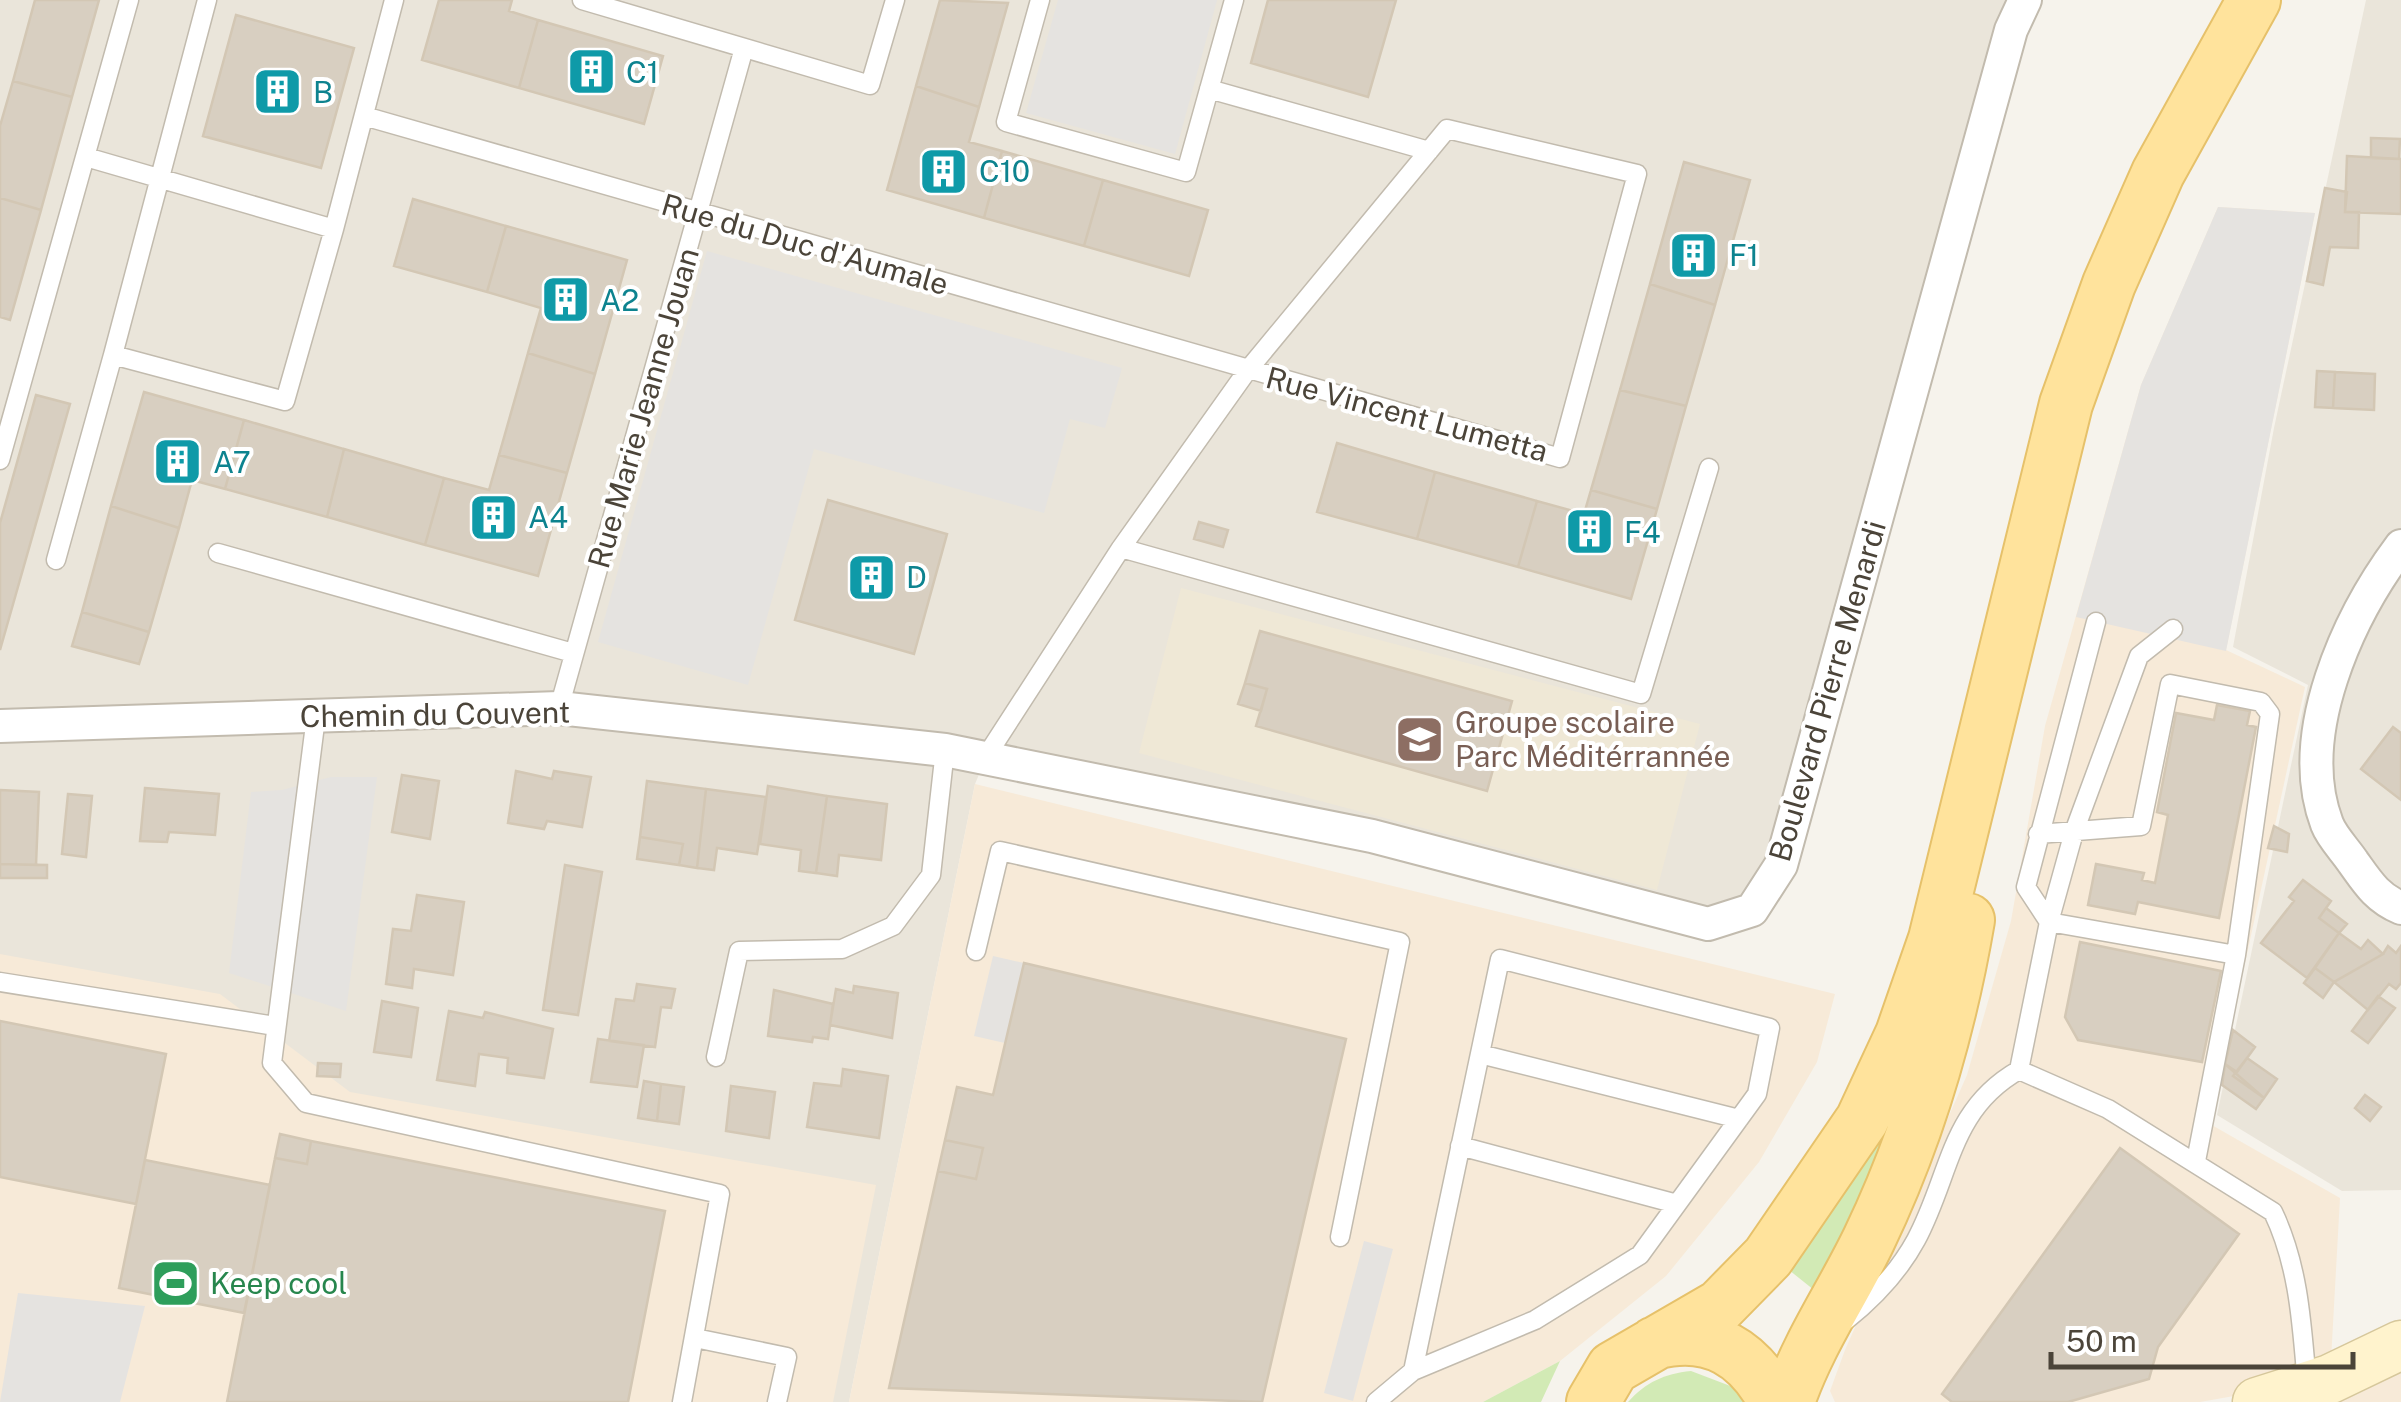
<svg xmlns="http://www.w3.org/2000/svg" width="2401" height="1402" font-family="'Public Sans',sans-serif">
	<rect width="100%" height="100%" fill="#f6f3ec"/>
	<path fill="#eae5da" d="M0,0H2025L1781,865L1708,924L987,755L975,784L849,1402H0Z
		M2366,0H2401V1190L2342,1191L2217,1115L2308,685L2233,647L2274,428Z"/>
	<path fill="#f7ead8" d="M2218,207L2315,213L2226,650L2305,687L2210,1124L2340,1198L2330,1378L2401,1342V1402H2258L2319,1381L2200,1402H1835L1830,1391L1845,1350L1967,1075L2011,921L2045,726L2141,385Z
		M975,784L1835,994L1817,1062L1759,1162L1666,1276L1560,1361L1483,1402H849Z
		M0,954L220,994L350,1092L876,1185L833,1402H0Z"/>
	<path fill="#efe8d6" d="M1181,588L1700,724L1657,890L1139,753Z"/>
	<path fill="#d2eab5" d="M1929,1040L1819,1294L1784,1266Z
		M1560,1361L1541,1402H1483Z
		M1691,1371L1733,1387L1747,1402H1628C1646,1382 1664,1374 1691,1371Z"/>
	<path fill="#e5e3e0" d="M1058,0H1217L1175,154L1026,113Z
		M2218,207L2315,213L2226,651L2076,617L2141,385Z
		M707,251L1122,368L1105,428L1070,419L1044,513L814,449L748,685L598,642Z
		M331,777H377L346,1011L229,973L251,792L282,790Z
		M993,956L1024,963L1005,1043L974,1036Z
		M1364,1241L1393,1249L1353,1401L1324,1393Z
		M18,1293L145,1306L120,1402H0Z"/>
	<path fill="#d8cfc1" stroke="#d3c7b4" stroke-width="2.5" d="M35,0H99L72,97L13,81Z
		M439,0H512L509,11L538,20L519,88L422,60Z
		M940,0L1008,3L979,107L916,86Z
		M1268,0H1396L1368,97L1251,63Z
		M236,15L354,48L321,168L203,136Z
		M538,20L663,56L644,124L519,88Z
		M13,81L72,97L41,210L0,198V126Z
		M916,86L979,107L969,142L1002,151L984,218L887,190Z
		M2371,138L2400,139L2399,159L2371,158Z
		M1002,151L1103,180L1084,246L984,218Z
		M2347,156L2401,159V214L2345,212Z
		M1684,162L1750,180L1715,305L1650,284Z
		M1103,180L1208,210L1189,276L1084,246Z
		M2325,188L2347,192L2345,212H2359L2358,248L2330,247L2323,285L2307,281Z
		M0,198L41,210L10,320L0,317Z
		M413,199L506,226L487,292L394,266Z
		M506,226L627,260L595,374L528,353L541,308L487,292Z
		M1650,284L1715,305L1686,406L1620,390Z
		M528,353L595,374L567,473L499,455Z
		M2317,371L2335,372L2333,408L2315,407Z
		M2335,372L2375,374L2374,410L2333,408Z
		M1620,390L1686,406L1657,509L1591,490Z
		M144,392L244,420L225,489L192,480L179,528L111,506Z
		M36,395L70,404L0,650V523Z
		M244,420L344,449L327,517L225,489Z
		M1337,443L1435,472L1417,539L1317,512Z
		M344,449L444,478L425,545L327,517Z
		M499,455L567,473L538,576L425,545L444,478L489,490Z
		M1435,472L1537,501L1518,567L1417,539Z
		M1591,490L1657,509L1631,599L1518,567L1537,501L1584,514Z
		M828,500L947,534L914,654L795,620Z
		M111,506L179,528L149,632L82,612Z
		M1199,522L1228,530L1223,547L1194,539Z
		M82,612L149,632L139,664L72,646Z
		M1260,631L1512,701L1487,791L1256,726L1267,689L1245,683Z
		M1245,683L1267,689L1261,711L1238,704Z
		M2217,705L2250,711L2247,725L2256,727L2219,918L2138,902L2135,914L2088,905L2096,864L2144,873L2142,880L2155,883L2168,815L2157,812L2176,713L2214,720Z
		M2393,727L2401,733V800L2361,769Z
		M516,771L552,779L554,771L591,777L582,827L547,821L544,829L508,823Z
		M402,775L439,781L430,839L392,832Z
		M647,781L706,789L697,868L679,865L683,844L640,837Z
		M768,786L827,796L816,873L799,871L801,850L760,844Z
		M145,788L219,794L215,835L169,832L167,842L140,841Z
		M706,789L766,797L757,854L717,848L714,870L697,868Z
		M0,790L39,792L36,865L0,864Z
		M68,794L92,796L86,857L62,854Z
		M827,796L887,804L881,860L839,855L837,876L816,873Z
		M2274,826L2289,834L2287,852L2268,848Z
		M640,837L683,844L679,865L637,859Z
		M0,864L47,865V878H0Z
		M565,865L602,872L578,1015L543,1010Z
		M2303,880L2331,901L2319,918L2339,933L2307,978L2261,943L2294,901L2289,897Z
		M417,895L464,902L453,975L414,969L412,988L386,984L393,929L411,931Z
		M2326,908L2347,924L2339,933L2319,918Z
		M2339,933L2361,949L2368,940L2383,954L2334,982L2315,968Z
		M2080,942L2221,971L2202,1062L2078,1040L2065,1017Z
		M2388,946L2396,953L2401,946V983L2396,989L2389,984L2368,1010L2334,982L2383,954Z
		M1024,963L1346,1039L1262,1402L889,1388L938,1171L976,1179L983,1148L945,1140L957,1087L993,1095Z
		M2315,968L2334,982L2323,998L2304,983Z
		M637,984L675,989L671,1008L661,1007L655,1047L609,1041L616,999L634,1001Z
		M854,986L898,993L892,1038L830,1025L836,989L853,993Z
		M774,990L833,1004L828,1039L813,1037L812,1042L768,1036Z
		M2378,996L2395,1008L2368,1043L2352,1031Z
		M382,1001L418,1008L411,1057L374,1052Z
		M449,1011L483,1018L485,1012L553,1029L544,1078L507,1073L508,1058L479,1054L475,1086L437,1080Z
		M0,1021L166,1054L136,1204L0,1177Z
		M2233,1030L2255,1047L2237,1072L2225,1064Z
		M598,1039L644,1045L637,1087L591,1082Z
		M2247,1058L2277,1079L2264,1098L2233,1076Z
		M318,1063L341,1064L340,1077L317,1076Z
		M2225,1064L2264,1098L2256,1109L2222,1085Z
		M843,1069L888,1076L879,1138L807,1127L814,1083L841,1086Z
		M644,1081L661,1084L657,1121L638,1118Z
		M661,1084L684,1087L679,1124L657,1121Z
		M731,1086L775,1092L769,1138L726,1131Z
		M2365,1095L2381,1107L2370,1121L2355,1108Z
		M280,1134L311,1141L307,1164L275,1158Z
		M945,1140L983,1148L976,1179L938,1171Z
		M311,1141L665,1211L628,1402H227L275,1158L307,1164Z
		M2120,1148L2239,1234L2158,1347L2149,1379L2068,1402H1952L1942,1394Z
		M145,1160L270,1185L244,1313L119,1288Z"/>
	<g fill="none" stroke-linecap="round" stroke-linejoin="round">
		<defs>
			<path id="service" d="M582,0L870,85L895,0
				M1040,0L1006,122L1186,172L1234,0
				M1209,89L1429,151
				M364,116L1560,458L1637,174L1447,129L1247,371L1121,548L987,755
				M86,157L334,229L394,0
				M113,355L207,0
				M0,460L129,0
				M1121,548L1641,694L1709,468
				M218,553L573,653
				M56,560L113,355L285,401L334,229
				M2096,622L2026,887L2049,922L2074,832L2139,656L2173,629
				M559,708L744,48
				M316,717L272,1063L306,1103L720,1194L682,1402
				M2038,834L2141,826L2170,684L2261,702L2270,714L2236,955
				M976,951L1000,851L1400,942L1340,1237
				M0,982L275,1026
				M1480,1054L1739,1119
				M716,1057L739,951L842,949L893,926L931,875L945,750
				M2019,1070L2049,922L2236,955L2196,1161
				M1460,1146L1677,1204
				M1845,1321C1874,1298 1898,1273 1916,1240C1951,1175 1949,1110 2019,1070L2108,1109L2273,1212C2299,1266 2302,1326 2307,1385
				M695,1338L787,1357L777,1402
				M1376,1402L1413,1371L1500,959L1770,1028L1757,1094L1640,1255L1535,1320L1413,1371"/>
			<path id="minor" d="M2401,546C2348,617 2293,735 2327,824C2332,837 2345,850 2353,862C2368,883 2377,898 2401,908
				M0,726L559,708L945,750L1372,836L1708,924L1752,910L1781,865L2011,30L2025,0"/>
			<path id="secondary" d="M2257,1402L2330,1379L2401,1345"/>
			<path id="primary" d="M1655,1343C1711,1328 1750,1354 1775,1402
				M1593,1402L1613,1368L1720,1306L1768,1257L1862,1120L1902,1034L1935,939L2066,404L2109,284L2158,173L2254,0
				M1788,1402C1808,1343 1842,1295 1869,1239C1918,1137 1949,1031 1968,920"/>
		</defs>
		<use href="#service" stroke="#c2bbae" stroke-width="21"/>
		<use href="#minor" stroke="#c2bbae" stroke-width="36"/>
		<use href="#secondary" stroke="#d6c79b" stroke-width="51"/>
		<use href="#primary" stroke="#e6c16a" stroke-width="56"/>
		<use href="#service" stroke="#fff" stroke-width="18"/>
		<use href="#minor" stroke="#fff" stroke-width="32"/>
		<use href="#secondary" stroke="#fff3cd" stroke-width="48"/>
		<use href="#primary" stroke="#ffe39c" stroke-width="52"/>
	</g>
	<defs>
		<symbol id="building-square" viewBox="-11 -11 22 22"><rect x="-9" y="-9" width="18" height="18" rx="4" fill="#0f9aa8" stroke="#fff"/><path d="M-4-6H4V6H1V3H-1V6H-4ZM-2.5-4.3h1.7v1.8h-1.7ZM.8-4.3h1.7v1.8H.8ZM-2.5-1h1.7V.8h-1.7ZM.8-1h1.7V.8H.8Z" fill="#fff"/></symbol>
		<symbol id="school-square" viewBox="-11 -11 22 22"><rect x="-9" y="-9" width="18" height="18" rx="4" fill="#8d6e63" stroke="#fff"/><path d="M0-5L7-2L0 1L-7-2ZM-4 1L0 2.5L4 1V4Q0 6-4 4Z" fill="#fff"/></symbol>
		<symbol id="stadium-square" viewBox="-11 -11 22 22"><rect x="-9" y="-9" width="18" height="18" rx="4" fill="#2e9e5b" stroke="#fff"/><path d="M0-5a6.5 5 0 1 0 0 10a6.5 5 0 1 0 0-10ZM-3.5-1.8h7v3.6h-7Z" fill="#fff"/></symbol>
	</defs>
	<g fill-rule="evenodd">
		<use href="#building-square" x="564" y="44" width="55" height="55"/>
		<use href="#building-square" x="250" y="64" width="55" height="55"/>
		<use href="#building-square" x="916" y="144" width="55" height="55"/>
		<use href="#building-square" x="1666" y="228" width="55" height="55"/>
		<use href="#building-square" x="538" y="272" width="55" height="55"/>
		<use href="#building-square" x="150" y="434" width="55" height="55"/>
		<use href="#building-square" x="466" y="490" width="55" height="55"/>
		<use href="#building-square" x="1562" y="504" width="55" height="55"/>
		<use href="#building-square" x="844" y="550" width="55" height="55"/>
		<use href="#school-square" x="1392" y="712" width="55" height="55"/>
		<use href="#stadium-square" x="148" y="1256" width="55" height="55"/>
	</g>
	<g text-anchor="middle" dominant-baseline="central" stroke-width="8" stroke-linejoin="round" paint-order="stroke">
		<g font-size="30" fill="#0d838f" stroke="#fff" text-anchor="start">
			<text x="626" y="72">C1</text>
			<text x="313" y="92">B</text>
			<text x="979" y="171">C10</text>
			<text x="1729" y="255">F1</text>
			<text x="600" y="300">A2</text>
			<text x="213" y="462">A7</text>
			<text x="528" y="517">A4</text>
			<text x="1624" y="532">F4</text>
			<text x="906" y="577">D</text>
		</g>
		<g font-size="30" fill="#4b4439" stroke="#fff">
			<text transform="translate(805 244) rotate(16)">Rue du Duc d'Aumale</text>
			<text transform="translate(643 408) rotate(-74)">Rue Marie Jeanne Jouan</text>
			<text transform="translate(1407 414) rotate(15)">Rue Vincent Lumetta</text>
			<text transform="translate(1827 691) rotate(-74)">Boulevard Pierre Menardi</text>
			<text transform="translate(435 714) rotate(-1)">Chemin du Couvent</text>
		</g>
		<g font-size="30" fill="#785e54" stroke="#fff" text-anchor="start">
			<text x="1455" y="722">Groupe scolaire<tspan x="1455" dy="34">Parc Méditérrannée</tspan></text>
		</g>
		<g font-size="30" fill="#27864d" stroke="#fff" text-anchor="start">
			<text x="210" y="1283">Keep cool</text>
		</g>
	</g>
	<path d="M2051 1352v15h302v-15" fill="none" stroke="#4b4439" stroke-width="5"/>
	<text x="2066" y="1352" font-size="30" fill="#4b4439" stroke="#ffffff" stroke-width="8" paint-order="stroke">50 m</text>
</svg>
